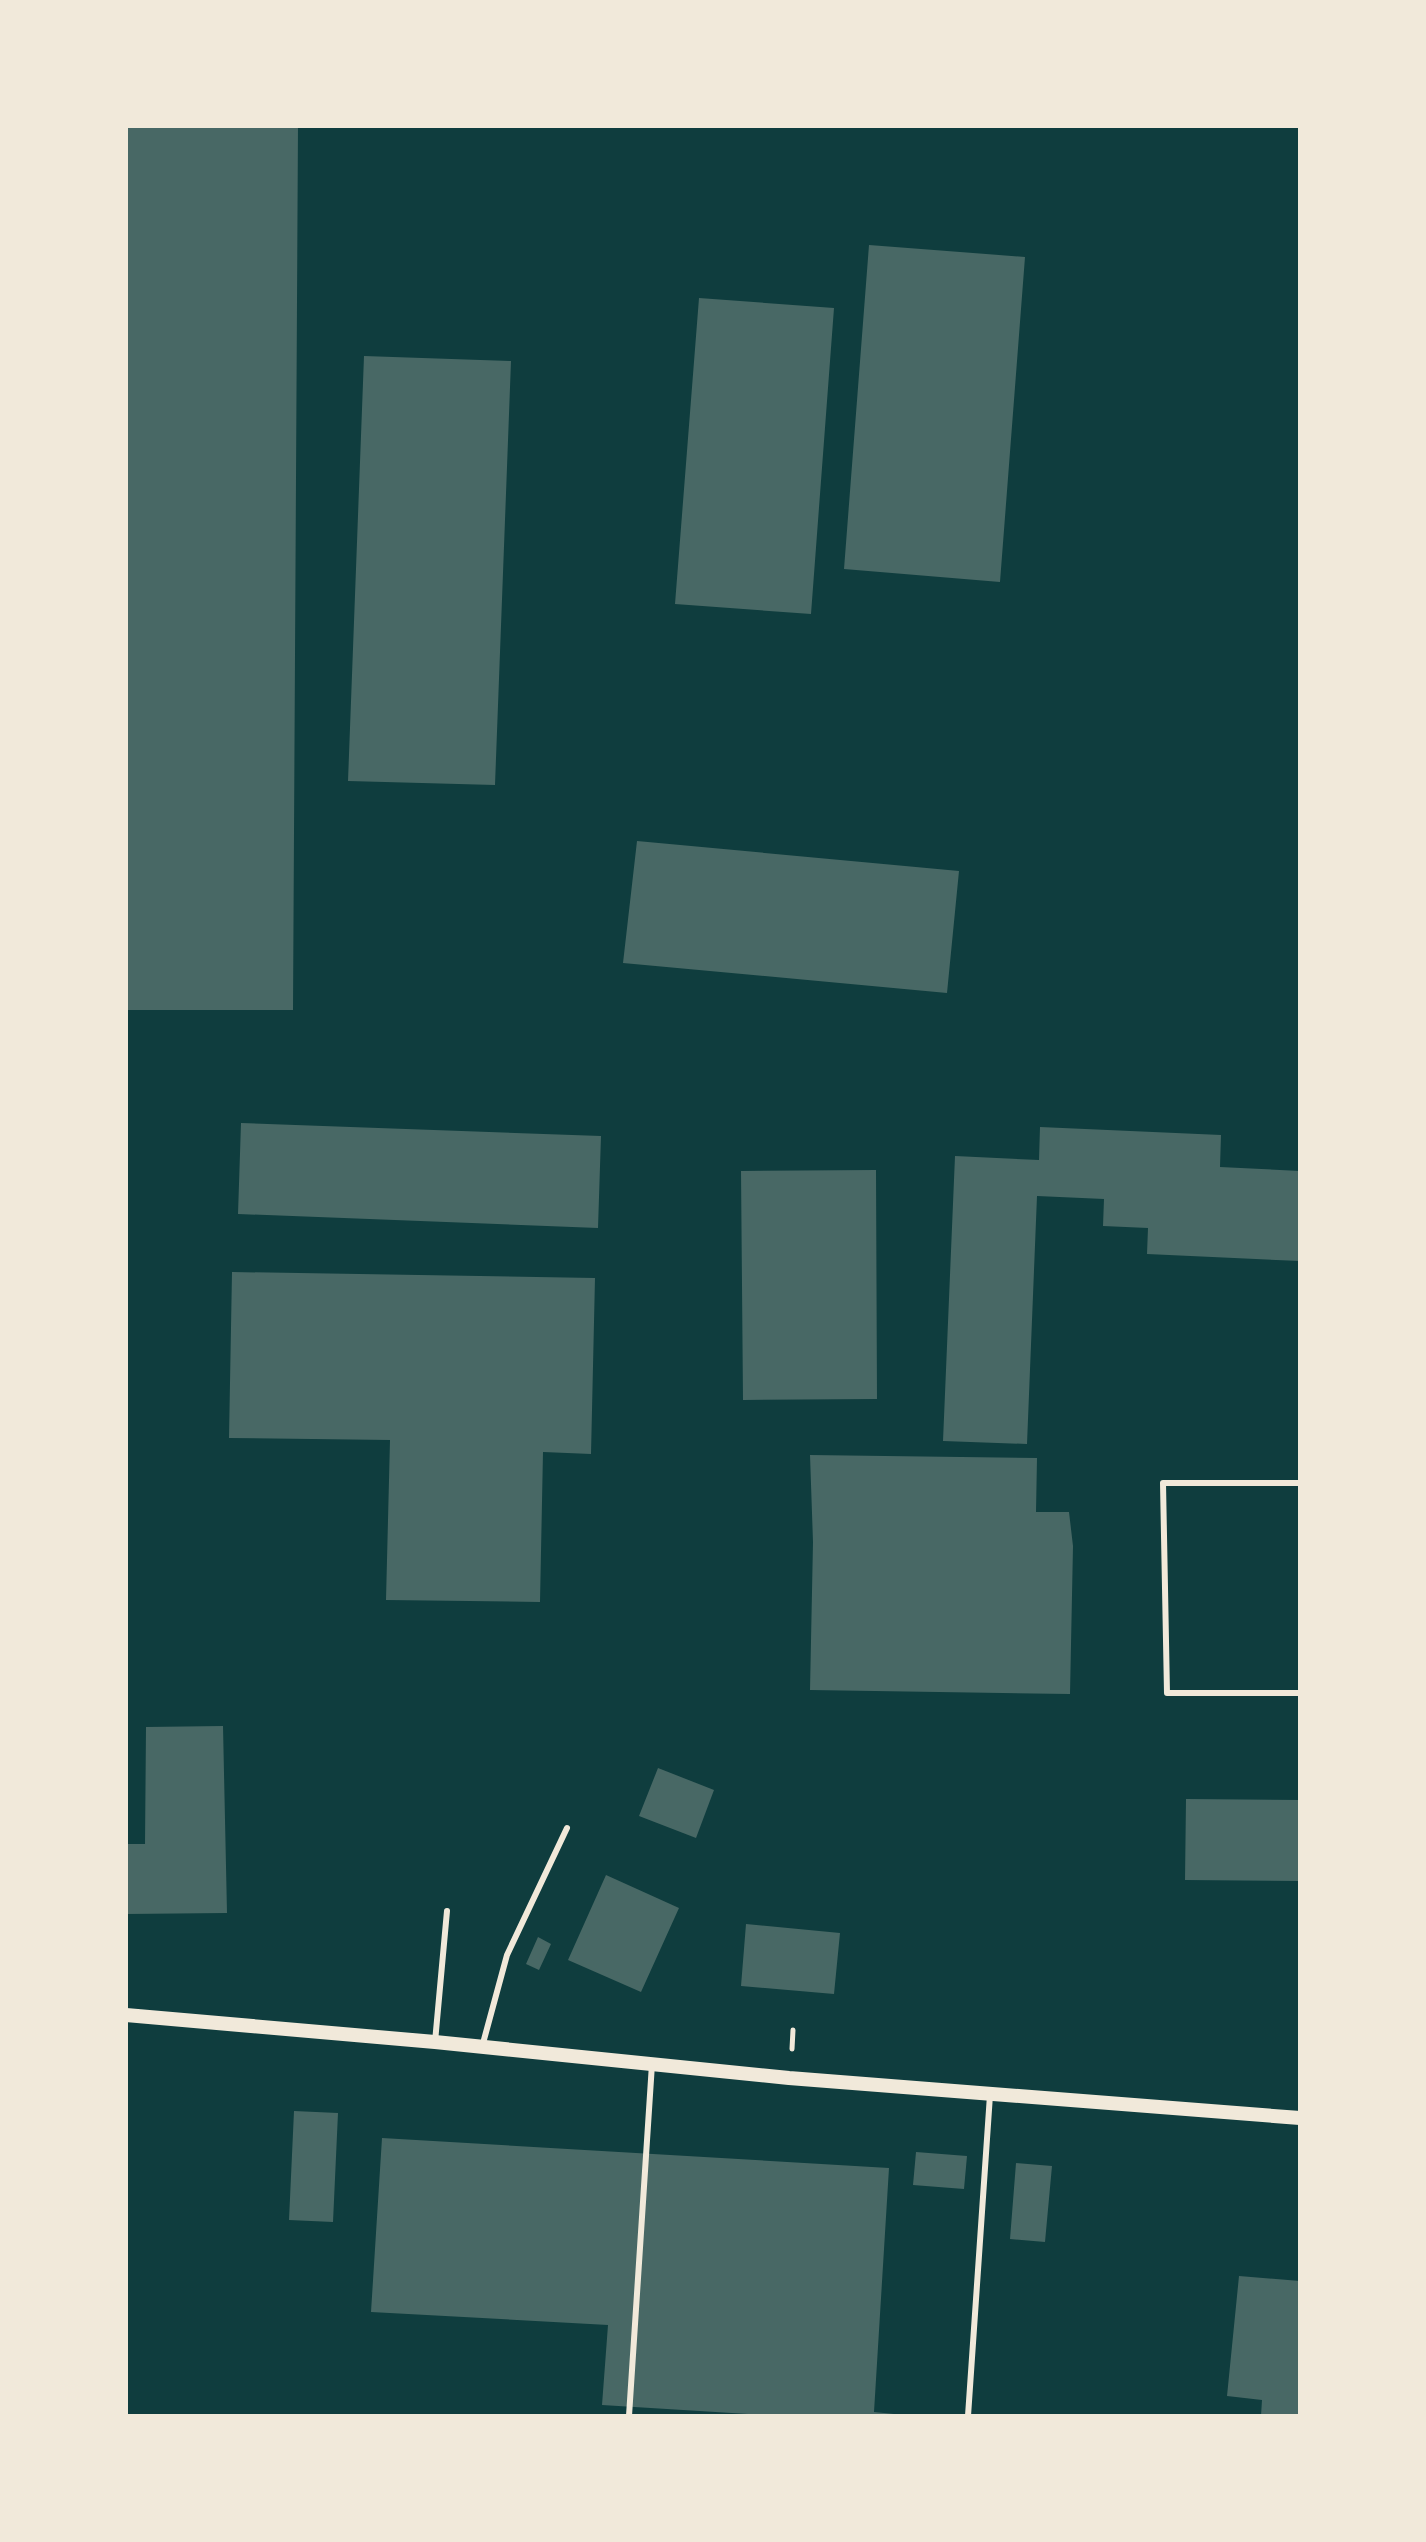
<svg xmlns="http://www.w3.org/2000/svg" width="1426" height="2542" font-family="'Source Serif 4',serif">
	<rect width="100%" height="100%" fill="#0f3d3e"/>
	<path fill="#486865" d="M128,126H298L293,1010H126Z
		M869,245L1025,257L1000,582L844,569Z
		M699,298L834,308L811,614L675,604Z
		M364,356L511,361L495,785L348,781Z
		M637,841L959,871L947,993L623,963Z
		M241,1123L601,1136L598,1228L238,1214Z
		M1040,1127L1221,1135L1220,1167L1300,1171V1261L1147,1254L1148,1228L1103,1226L1104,1199L1037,1196L1027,1444L943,1441L955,1156L1039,1160Z
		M876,1170L877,1399L743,1400L741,1171Z
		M232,1272L595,1278L591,1454L543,1452L540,1602L386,1600L390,1440L229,1438Z
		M810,1455L1037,1458L1036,1512H1069L1073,1546L1070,1694L810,1690L813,1542Z
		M223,1726L227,1913L126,1914V1844H145L146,1727Z
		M658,1768L714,1790L696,1838L639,1816Z
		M1186,1799L1300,1800V1881L1185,1880Z
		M606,1875L679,1908L641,1992L568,1960Z
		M746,1924L840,1933L834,1994L741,1986Z
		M538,1937L551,1944L539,1970L526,1964Z
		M294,2111L338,2113L333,2222L289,2220Z
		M382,2138L889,2168L874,2412L894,2414V2416H782L602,2405L608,2325L371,2312Z
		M916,2152L967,2156L964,2189L913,2185Z
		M1016,2163L1052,2166L1045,2242L1010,2239Z
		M1239,2276L1300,2281V2416H1261L1262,2400L1227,2396Z"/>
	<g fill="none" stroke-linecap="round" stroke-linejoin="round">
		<path stroke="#f1e9da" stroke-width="5" d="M792,2049L793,2030"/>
		<path stroke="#f1e9da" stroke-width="6" d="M1300,1483H1163L1167,1693H1300
			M435,2042L447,1911
			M482,2047L507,1955L567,1828
			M629,2416L652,2064
			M968,2416L990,2095"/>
		<path stroke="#f1e9da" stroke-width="14" d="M126,2015L435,2042L789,2078L1300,2118"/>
	</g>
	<rect width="1426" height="2542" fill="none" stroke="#f1e9da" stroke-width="256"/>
</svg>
